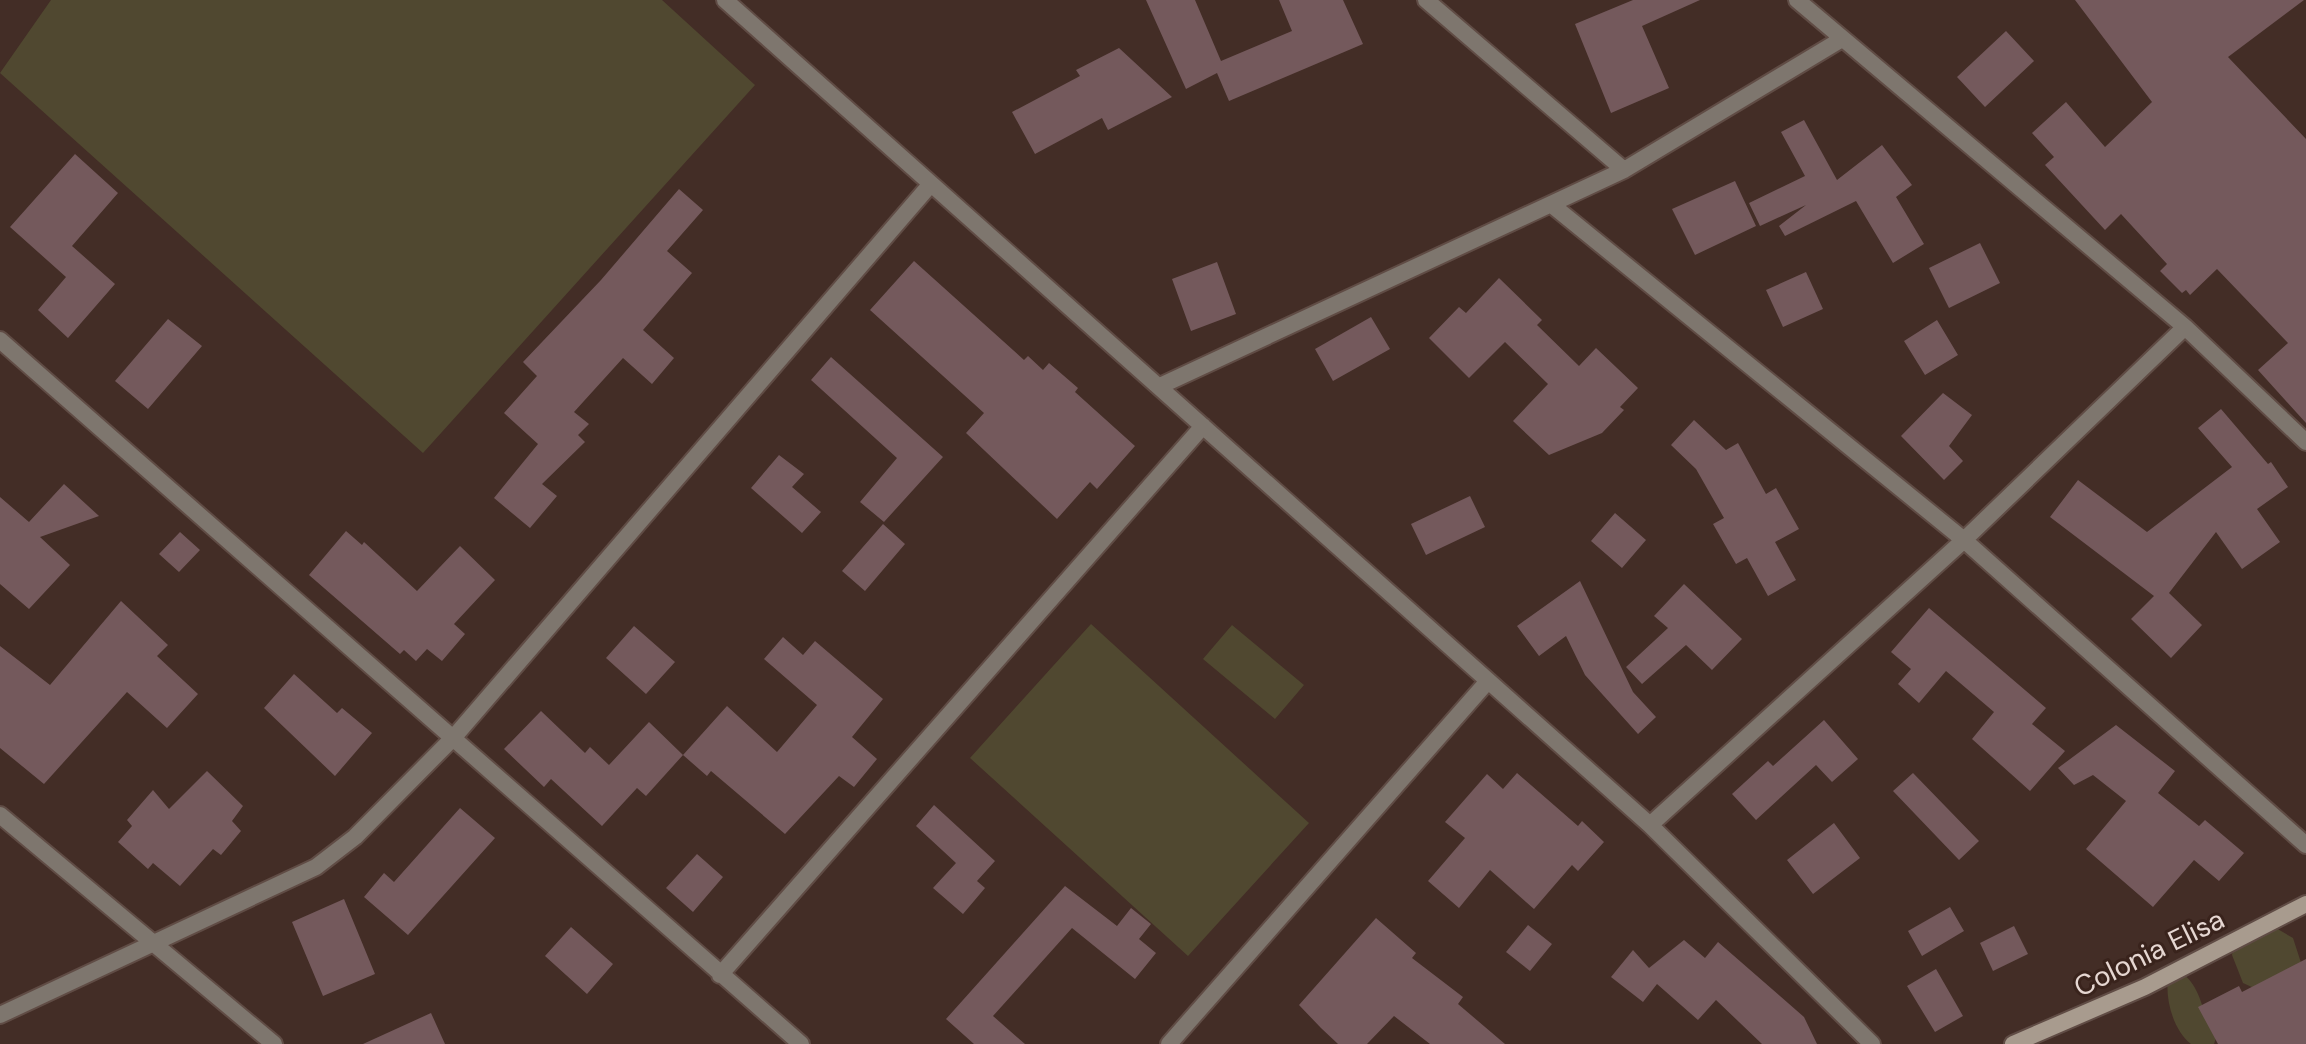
<svg xmlns="http://www.w3.org/2000/svg" width="2306" height="1044" font-family="'DM Sans',sans-serif">
	<rect width="100%" height="100%" fill="#432d26"/>
	<path fill="#504830" d="M51,0H662L755,85L423,453L0,73Z
		M1091,624L1309,823L1188,956L970,758Z
		M1232,625L1304,685L1275,719L1203,659Z
		M2269,924L2293,938L2305,975L2267,994L2243,983L2232,955L2234,942Z
		M2181,972C2204,989 2200,1015 2217,1035L2214,1044H2191C2173,1030 2165,999 2168,977Z"/>
	<path fill="#74595c" d="M1146,0H1195L1221,61L1292,31L1279,0H1343L1363,44L1229,101L1217,73L1186,89Z
		M1633,0H1700L1642,26L1669,88L1611,113L1575,24Z
		M2075,0H2304L2228,57L2306,139V423L2258,370L2288,343L2217,269L2190,295L2186,290L2182,293L2160,271L2167,264L2121,214L2105,230L2045,165L2054,157L2032,133L2066,102L2105,147L2152,102Z
		M2006,31L2034,61L1985,107L1957,77Z
		M1119,48L1172,97L1108,130L1102,118L1035,154L1012,112L1080,76L1076,70Z
		M1804,120L1837,180L1882,145L1912,185L1896,197L1924,244L1893,263L1856,201L1785,236L1779,226L1806,205L1760,226L1749,203L1805,176L1781,132Z
		M75,154L118,193L72,246L115,284L68,338L38,310L66,277L10,227Z
		M1735,181L1756,226L1695,255L1672,209Z
		M679,189L703,210L667,251L692,273L643,330L674,358L652,384L623,358L574,412L589,424L578,435L585,442L542,484L557,496L530,528L494,498L538,444L504,413L537,376L523,362L601,280Z
		M1980,243L2000,283L1949,308L1929,268Z
		M914,261L1024,360L1028,356L1043,370L1049,363L1078,388L1075,392L1135,446L1097,489L1090,482L1057,519L966,433L984,413L870,310Z
		M1217,262L1236,314L1191,331L1172,279Z
		M1806,272L1823,309L1783,327L1766,290Z
		M1499,278L1542,320L1537,325L1579,366L1596,348L1638,388L1620,407L1624,410L1602,433L1549,455L1513,421L1548,384L1505,342L1469,378L1429,338L1459,307L1466,313Z
		M1371,317L1390,349L1333,381L1315,349Z
		M168,319L202,346L148,409L115,381Z
		M1937,320L1958,355L1925,375L1904,341Z
		M831,357L943,457L884,522L860,502L897,458L811,380Z
		M1943,393L1972,415L1949,446L1963,461L1944,480L1901,436Z
		M2221,409L2268,464L2271,462L2288,487L2257,509L2280,542L2242,569L2216,532L2169,593L2202,625L2171,658L2131,619L2154,596L2050,517L2078,480L2147,532L2232,467L2198,428Z
		M1694,420L1726,450L1738,443L1766,494L1776,488L1799,529L1775,542L1796,580L1768,596L1747,558L1736,564L1713,524L1724,518L1696,469L1671,445Z
		M779,455L804,474L792,487L821,512L802,533L751,488Z
		M64,484L99,516L40,537L70,565L29,609L0,584V497L29,522Z
		M1470,496L1485,527L1426,555L1411,524Z
		M1615,513L1646,540L1622,568L1591,541Z
		M883,524L905,544L865,591L842,571Z
		M346,531L362,545L364,542L417,591L460,546L495,580L454,624L465,634L442,661L427,649L416,661L404,650L400,654L309,575Z
		M180,532L200,550L179,572L159,554Z
		M1580,581L1633,692L1656,717L1638,734L1585,675L1566,636L1539,656L1517,626Z
		M1684,584L1742,639L1712,670L1686,645L1642,684L1626,667L1668,628L1654,616Z
		M121,601L168,645L157,656L198,694L167,728L127,692L44,784L0,748V646L50,685Z
		M1929,608L2046,708L2032,724L2065,751L2030,791L1972,739L1994,712L1946,671L1919,703L1898,684L1911,669L1891,652Z
		M634,626L675,662L646,694L606,658Z
		M783,637L803,655L815,641L883,699L852,737L877,759L854,787L839,776L785,834L711,771L707,776L683,755L727,706L777,752L817,705L764,659Z
		M294,674L337,713L342,708L372,733L335,776L264,708Z
		M541,711L585,753L590,747L609,765L649,722L683,755L646,796L637,788L602,826L551,779L544,787L504,749Z
		M1824,720L1858,759L1832,782L1816,765L1756,820L1732,794L1768,761L1773,766Z
		M2116,725L2175,771L2158,793L2199,826L2205,820L2244,853L2219,881L2194,860L2153,907L2086,849L2126,801L2093,775L2074,785L2058,768Z
		M207,771L243,806L232,821L241,831L221,855L213,849L180,886L153,863L148,869L118,842L132,826L127,820L153,790L169,809Z
		M1517,773L1578,826L1582,821L1604,842L1578,871L1572,865L1534,909L1490,870L1459,908L1428,881L1465,838L1445,822L1487,774L1503,789Z
		M1913,773L1979,841L1959,860L1893,791Z
		M934,805L995,861L977,881L985,888L963,914L933,888L956,863L916,826Z
		M460,808L495,838L408,935L364,897L384,873L394,882Z
		M1834,823L1860,858L1813,894L1787,860Z
		M697,854L723,877L693,912L666,888Z
		M1065,886L1117,926L1131,908L1151,924L1139,939L1156,953L1135,979L1072,928L993,1016L1025,1044H974L946,1019Z
		M344,899L375,974L323,996L292,922Z
		M1950,907L1964,931L1922,956L1908,931Z
		M1376,918L1416,953L1412,958L1463,997L1458,1004L1505,1044H1430L1394,1016L1367,1044H1338L1321,1028L1299,1005Z
		M1528,925L1552,944L1530,971L1506,952Z
		M2014,926L2028,954L1993,971L1980,943Z
		M571,927L613,964L587,994L545,956Z
		M1684,940L1705,958L1718,942L1804,1017L1817,1044H1762L1716,1000L1698,1020L1657,984L1643,1002L1611,977L1633,950L1649,968Z
		M2306,959V1044H2218L2198,1007L2239,986L2242,992Z
		M1936,969L1963,1016L1935,1032L1907,986Z
		M431,1013L445,1044H363Z"/>
	<g fill="none" stroke-linecap="round" stroke-linejoin="round">
		<defs>
			<path id="street" d="M725,0L1650,825L1872,1044
				M1426,0L1624,170
				M1797,0L2185,327L2306,442
				M1552,205L1964,540L2306,845
				M0,340L801,1044
				M1160,386L1624,170L1842,39
				M0,815L274,1044
				M1650,825L1964,540L2185,327
				M720,975L1203,426
				M0,1015L316,867L355,837L454,737L930,185
				M1169,1044L1488,681"/>
			<path id="secondary" d="M2013,1044L2145,987L2306,904"/>
		</defs>
		<use href="#street" stroke="#604c45" stroke-width="20"/>
		<use href="#secondary" stroke="#604c45" stroke-width="20"/>
		<use href="#street" stroke="#7e766e" stroke-width="16"/>
		<use href="#secondary" stroke="#a89b8e" stroke-width="16"/>
	</g>
	<g text-anchor="middle" dominant-baseline="central" stroke-width="6" stroke-linejoin="round" paint-order="stroke">
		<g font-size="28" fill="#e6d7d2" stroke="#39231c">
			<text transform="translate(2149 953) rotate(-26)">Colonia Elisa</text>
		</g>
	</g>
</svg>
